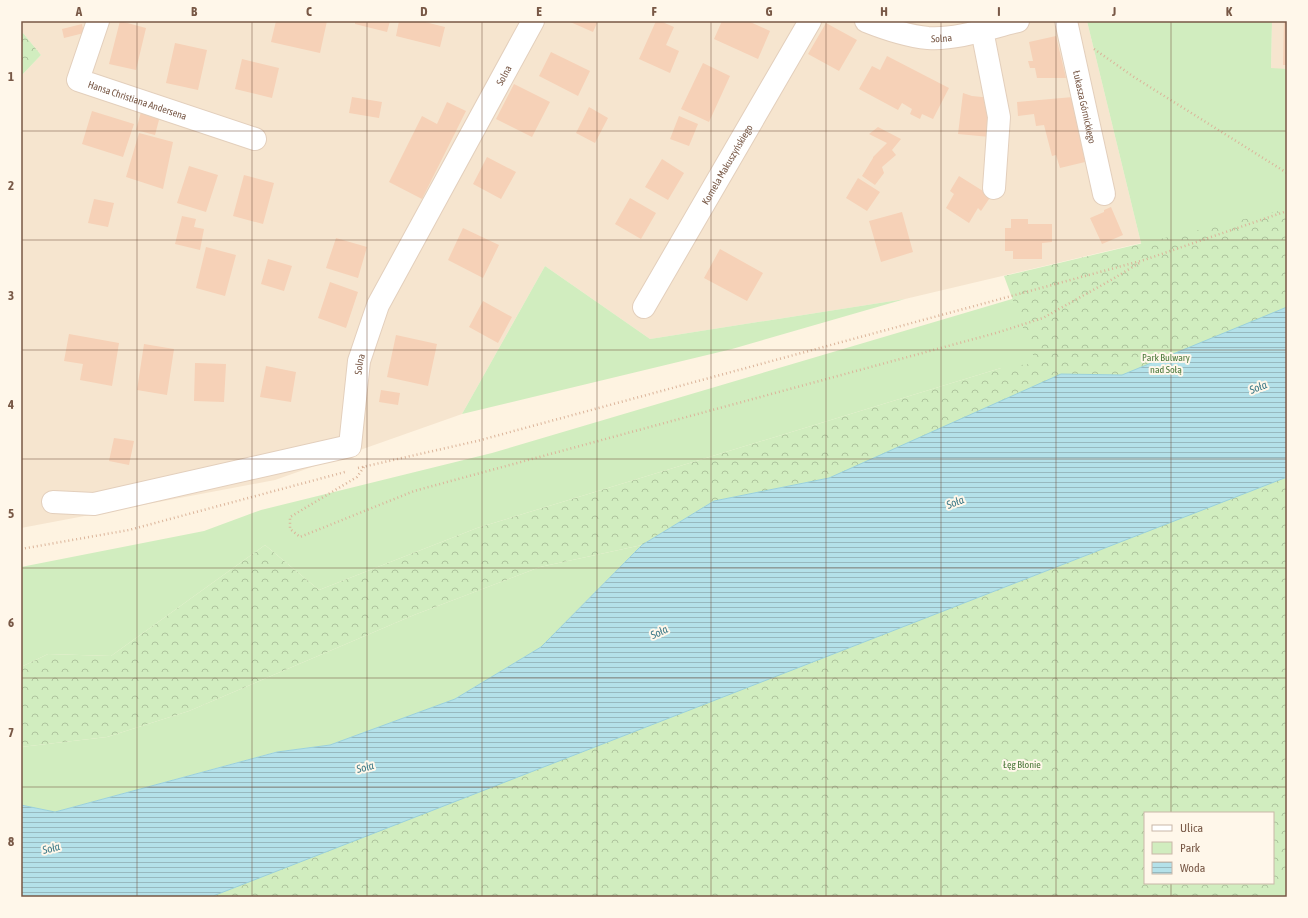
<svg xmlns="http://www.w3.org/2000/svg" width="1308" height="918" font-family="'Asap Condensed',sans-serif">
	<defs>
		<pattern id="forest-crowns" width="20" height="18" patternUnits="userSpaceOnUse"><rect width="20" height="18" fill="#d1edbf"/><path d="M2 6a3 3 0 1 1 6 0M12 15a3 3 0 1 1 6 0" fill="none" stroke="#aec39d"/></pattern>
		<pattern id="water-rules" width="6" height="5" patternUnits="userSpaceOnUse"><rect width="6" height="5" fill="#b4e1e9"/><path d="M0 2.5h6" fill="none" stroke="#97b9bf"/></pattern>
	</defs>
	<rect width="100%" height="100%" fill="#fef3e1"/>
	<path fill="#f6e5cf" d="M21,21H1087L1141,243L905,299L650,339L545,266L462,414L275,480L21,528V76L41,55L23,33L21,34Z
		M1272,21H1287V69H1271Z"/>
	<path fill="#d1edbf" d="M1087,21H1272L1271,68L1287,69V307L1122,375L1001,368L477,528L319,590L265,545L111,656L48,654L21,667V567L204,531L261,510L492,453L1147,259L1141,243Z
		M545,266L650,339L905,299L732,349L462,414Z
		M642,545L541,647L455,699L330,745L276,752L55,812L21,805V747L107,737L189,711L414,615L540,567Z
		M1287,872V897H1256Z"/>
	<path fill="url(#forest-crowns)" fill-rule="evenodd" d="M23,33L41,55L21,76V34Z
		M1287,209V873L1257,897H209L1105,548L829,478L714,501L642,545L540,567L414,615L189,711L107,737L21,747V667L48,654L111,656L265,545L319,590L477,528L1001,368L1036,363L1004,276ZM1145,813H1273V883H1145Z"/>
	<path fill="url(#water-rules)" stroke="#9ad1dc" d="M1287,307V477L213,896L21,897V805L55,812L277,752L330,745L455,699L541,647L642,545L714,501L829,478L1061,374L1122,375Z"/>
	<path fill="#f6d1b7" d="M120,21L146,28L136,70L109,64Z
		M276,21H327L320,53L271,42Z
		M355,21H390L387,32L355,24Z
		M399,21H421L445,27L440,47L396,36Z
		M568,21H598L593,32Z
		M656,21H660L674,27L666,45L679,51L670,73L639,59Z
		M722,21H748L770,31L758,59L714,39Z
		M1284,21H1287V65H1283Z
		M826,23L857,40L839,71L808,54Z
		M82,24L84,33L64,38L62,29Z
		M1056,36L1066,78H1037L1035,68H1030L1028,61H1033L1029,42Z
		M175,43L207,50L198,90L166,83Z
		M551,52L590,71L578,96L539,76Z
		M887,56L949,88L933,119L922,114L920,119L910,114L912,109L902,103L898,110L859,89L872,66L880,70Z
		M242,59L279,68L272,98L235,89Z
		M703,63L730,76L709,122L681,109Z
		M514,84L550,102L532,137L496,119Z
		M963,93L972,96L992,98L990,137L958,134Z
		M352,97L382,102L379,118L349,113Z
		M1073,97L1085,162L1060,168L1056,155L1052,156L1044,125L1036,126L1034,114L1018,116L1017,102Z
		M447,102L466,111L422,199L389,182L422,116L437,124Z
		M589,107L608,118L595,143L576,133Z
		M92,111L134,124L123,157L82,144Z
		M141,112L160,116L155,135L136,130Z
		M679,116L698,124L689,146L670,139Z
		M878,127L901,139L892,150L896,155L882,167L884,173L875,185L862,176L873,158V157L887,143L869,134Z
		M139,133L173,142L163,189L126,177Z
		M487,157L516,172L501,199L473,184Z
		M662,159L684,173L668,200L645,187Z
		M189,166L218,175L206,212L177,203Z
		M244,175L274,183L263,224L233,216Z
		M959,176L991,196L981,211L978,208L969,223L946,208L954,194L950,191Z
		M858,178L880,192L867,211L846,198Z
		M630,198L656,213L641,239L615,224Z
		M94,199L114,203L108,227L88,223Z
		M1111,207L1123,235L1102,244L1090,218L1104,212V210Z
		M902,212L913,252L881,262L869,221Z
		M182,216L196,219L194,227L204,229L200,250L175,244Z
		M1011,219H1028V224H1052V242L1042,243V259H1013V251H1005V228H1011Z
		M463,228L499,245L483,278L448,260Z
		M336,238L367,247L358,278L326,268Z
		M206,247L236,255L225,296L196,288Z
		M720,249L763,273L747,301L704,278Z
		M268,259L292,266L284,291L261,284Z
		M330,282L358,292L346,328L318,318Z
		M483,301L512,317L498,343L469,327Z
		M69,334L119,343L112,386L80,380L83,364L64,361Z
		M396,335L437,344L428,386L387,377Z
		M144,344L174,349L167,395L137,390Z
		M195,363L226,364L224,402L194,401Z
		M266,366L296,372L291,402L260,397Z
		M381,390L400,393L398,405L379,402Z
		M114,438L134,441L129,465L109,461Z"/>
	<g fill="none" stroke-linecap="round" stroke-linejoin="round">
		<defs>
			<g id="minor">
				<path id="s1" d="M98,21L78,80L255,139"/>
				<path id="s2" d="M866,21C886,29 907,36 928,38C958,40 989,28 1018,21"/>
				<path id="s3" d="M1066,21L1104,194"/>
				<path d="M982,30L999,117L994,188"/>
				<path id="s4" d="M644,307L810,21"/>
				<path id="s5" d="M53,502L94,504L350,446L359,361L378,305L533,21"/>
			</g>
		</defs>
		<use href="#minor" stroke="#e3cfbc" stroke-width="24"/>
		<path stroke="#dbb49a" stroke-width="2.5" stroke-dasharray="1 3" stroke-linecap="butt" d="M1094,49L1134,77L1287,173
			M364,467L357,477L290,517V529L300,537L414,491L996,333L1043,318L1111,280L1141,262
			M358,468L477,441L1144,260L1287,211
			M21,549L129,530L345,472"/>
		<use href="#minor" stroke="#fff" stroke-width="22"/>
	</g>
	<path fill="none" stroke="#785846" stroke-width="1" stroke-opacity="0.55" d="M137,21V897M252,21V897M367,21V897M482,21V897M597,21V897M711,21V897M826,21V897M941,21V897M1056,21V897M1171,21V813M21,131H1287M21,240H1287M21,350H1287M21,459H1287M21,568H1287M21,678H1287M21,787H1287M1171,883V897"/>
	<g text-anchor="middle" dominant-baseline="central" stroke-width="4" stroke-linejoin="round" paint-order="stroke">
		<g font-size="10" fill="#785846" stroke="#fff7ea">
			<text stroke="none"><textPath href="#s2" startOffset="78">Solna</textPath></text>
			<text stroke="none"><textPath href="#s5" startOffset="710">Solna</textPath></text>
			<text stroke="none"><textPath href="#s1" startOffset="125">Hansa Christiana Andersena</textPath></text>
			<text stroke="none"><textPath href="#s3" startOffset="88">Łukasza Górnickiego</textPath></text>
			<text stroke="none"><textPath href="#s4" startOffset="165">Kornela Makuszyńskiego</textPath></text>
			<text stroke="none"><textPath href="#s5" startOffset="386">Solna</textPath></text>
		</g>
		<g font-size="10" fill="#4c793b" stroke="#fff7ea">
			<text x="1166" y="357">Park Bulwary<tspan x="1166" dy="12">nad Sołą</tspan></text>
			<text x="1022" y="764">Łęg Błonie</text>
		</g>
		<g font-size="11" font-style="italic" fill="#3b7886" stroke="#fff7ea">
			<text transform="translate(1258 387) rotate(-21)">Soła</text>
			<text transform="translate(955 502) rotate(-21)">Soła</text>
			<text transform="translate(659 632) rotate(-25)">Soła</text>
			<text transform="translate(365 767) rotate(-14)">Soła</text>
			<text transform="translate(51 848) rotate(-14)">Soła</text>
		</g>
	</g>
	<rect width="1308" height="918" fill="none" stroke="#fff7ea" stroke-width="44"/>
	<rect x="1144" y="812" width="130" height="72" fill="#fff7ea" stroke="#c9b7a8"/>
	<rect x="1152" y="825" width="20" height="6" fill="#ffffff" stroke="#c9b7a8"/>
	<text x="1180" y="832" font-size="12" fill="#785846">Ulica</text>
	<rect x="1152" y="842" width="20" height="12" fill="#d1edbf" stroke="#c9b7a8"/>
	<text x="1180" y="852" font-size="12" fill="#785846">Park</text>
	<rect x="1152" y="862" width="20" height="12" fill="url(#water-rules)" stroke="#c9b7a8"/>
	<text x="1180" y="872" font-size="12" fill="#785846">Woda</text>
	<rect x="22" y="22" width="1264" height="874" fill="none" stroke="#785846" stroke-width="1.5"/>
	<g font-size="13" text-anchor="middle" font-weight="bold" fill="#785846">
		<text x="79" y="16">A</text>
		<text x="194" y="16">B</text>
		<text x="309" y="16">C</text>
		<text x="424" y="16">D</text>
		<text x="539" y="16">E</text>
		<text x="654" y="16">F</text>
		<text x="769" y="16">G</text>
		<text x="884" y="16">H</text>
		<text x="999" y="16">I</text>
		<text x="1114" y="16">J</text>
		<text x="1229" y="16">K</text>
		<text x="11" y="81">1</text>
		<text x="11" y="190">2</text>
		<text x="11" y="300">3</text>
		<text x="11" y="409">4</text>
		<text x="11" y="518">5</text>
		<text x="11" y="627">6</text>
		<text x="11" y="737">7</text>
		<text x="11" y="846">8</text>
	</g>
</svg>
